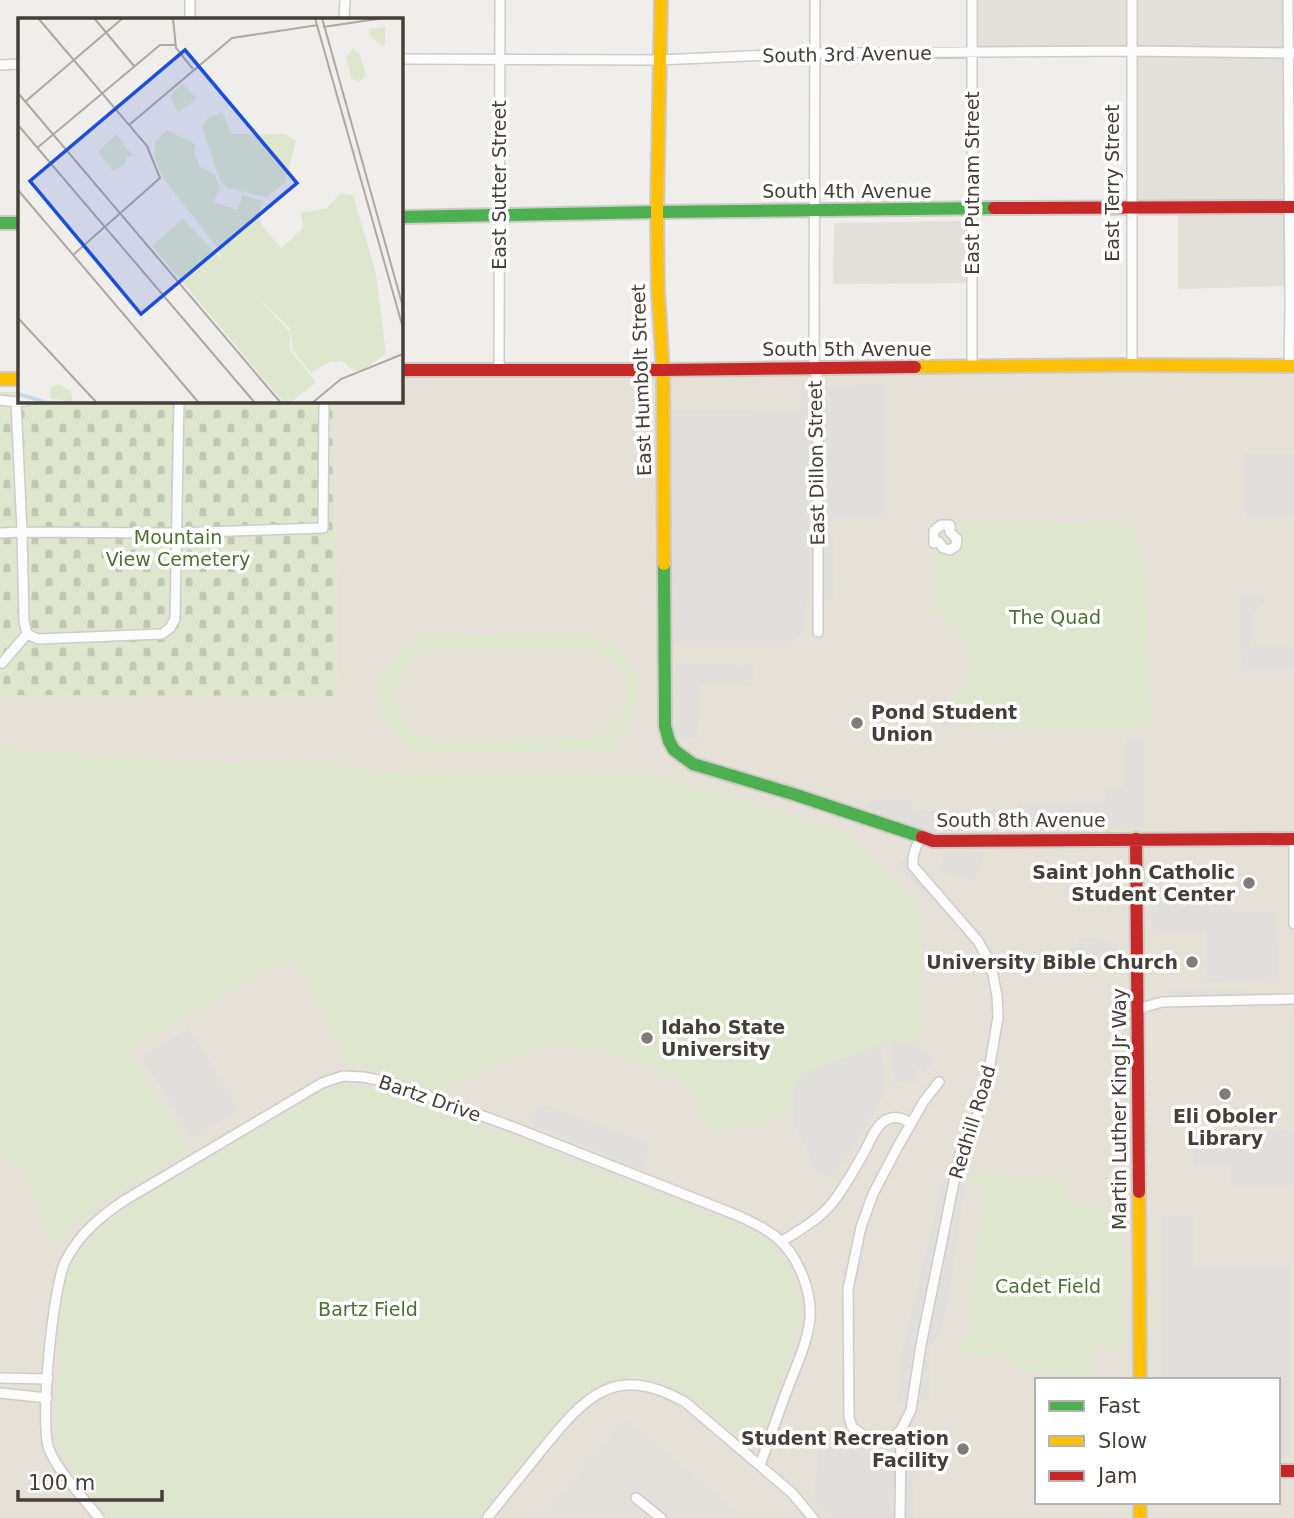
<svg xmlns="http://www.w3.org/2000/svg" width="1294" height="1518" font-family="'DejaVu Sans',sans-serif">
	<defs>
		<pattern id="cemetery-stones" width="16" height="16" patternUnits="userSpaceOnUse" patternTransform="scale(1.75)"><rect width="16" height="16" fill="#dee7ce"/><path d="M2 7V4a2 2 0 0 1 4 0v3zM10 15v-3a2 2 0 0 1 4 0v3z" fill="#c0c7b2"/></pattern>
	</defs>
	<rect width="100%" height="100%" fill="#f0eeeb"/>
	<path fill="#e3dfd9" d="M972,0H1294V366H1289V286L1178,289V207H1132V51L972,52Z
		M966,221L969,283L833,284L834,223Z
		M625,1415L747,1518H541Z"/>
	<path fill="#e5e1d7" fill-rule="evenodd" d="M1294,366V1518H747L625,1415L541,1518H0V696L17,695L337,696L335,401H401V370ZM1037,1380H1278V1502H1037Z"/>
	<path fill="url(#cemetery-stones)" d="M0,392H19V401H335L337,696L17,695L0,696Z"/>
	<path fill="#dee7ce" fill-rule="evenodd" d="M1124,523L1133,532L1147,576L1150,723L1146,728L970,729L939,713L941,705C948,701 958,694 961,689C980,662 967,625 935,614L934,550H939L946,553L960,541L957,525Z
		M431,635L589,637C641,648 655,702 619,739V751L408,753L407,745C396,739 391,731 385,720C365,682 393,645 431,635ZM587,649C638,662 641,720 592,738L433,741C411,736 403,722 400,701H394L395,709C390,699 391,686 398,676L394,695H400C402,673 405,660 427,651Z
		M0,745L26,752L109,756L127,754L185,765L304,762L391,772H597L669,779L787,814L848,834L918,907L922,938L923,1031L911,1041L882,1044L805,1073L793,1092L794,1110L760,1123L709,1133L706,1119L692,1096L674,1079L622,1055L563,1043L537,1047L441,1091L377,1070L347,1065L292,956L128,1050L191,1151L108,1197L53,1245L23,1168L0,1155Z
		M353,1086L385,1090L406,1097L751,1231L764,1238L777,1250L791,1271L796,1289L800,1313L796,1334L762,1433L749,1444L693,1399L673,1385L651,1378L622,1377L593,1385L570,1404L476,1518H109C87,1490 64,1467 55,1432L63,1307L67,1277L76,1258L86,1245L98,1231L118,1214L325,1091L340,1087Z
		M993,1170L1029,1182L1044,1178L1058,1177C1068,1185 1069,1194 1076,1200C1084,1207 1095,1205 1104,1211L1105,1221L1122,1237L1124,1347H1093V1374L1025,1372L1009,1355L963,1357L961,1343L976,1330L969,1318L984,1190L981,1186L971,1187L969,1173Z"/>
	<path fill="#e1dfdc" d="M883,384V518L819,519V534L833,535L834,600L805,601V629L791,644H669V411L800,410L801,387Z
		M1245,453H1294V518L1245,519Z
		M1240,594H1264V604L1251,613V647H1294V670L1241,671Z
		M672,664L754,665L753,685L700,684L698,739L670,738Z
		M1125,737H1144V827L934,831L920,829L866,808L869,801L912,800L913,811L1018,810V802L1105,801V789L1125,788Z
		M985,852L974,881L939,871L944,853Z
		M905,857H918V868L977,928L967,938L896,866Z
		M1213,881V899H1228L1229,912H1277L1278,980L1207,981L1206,931L1152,932V882Z
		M1107,938L1108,944H1119V955L1069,957V947H1078V939Z
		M1167,990H1248L1267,1006H1184Z
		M1291,1016H1294V1185L1230,1186V1166H1194V1132L1291,1131Z
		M189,1028L239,1109L192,1138L142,1057Z
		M911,1041L934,1061L925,1072L916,1065L917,1082L894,1083L892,1042Z
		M882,1044L884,1095L834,1177L818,1174L794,1124L793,1092L798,1080L805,1073Z
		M547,1106L647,1143L649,1152L642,1170L530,1123L537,1109Z
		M943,1180L963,1185L964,1194L947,1307L938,1336L929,1347L930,1400L898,1403L901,1357Z
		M1162,1216H1193V1266L1290,1265V1457H1278V1380H1162Z
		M912,1424L913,1518H826L813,1500L822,1432L885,1431Z"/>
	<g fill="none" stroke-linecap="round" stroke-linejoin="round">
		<defs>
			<path id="street" d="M815,0L814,368L818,380V632
				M972,0V367
				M1288,0L1290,306L1289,366
				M190,19V0
				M344,19L345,0
				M401,59L660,60L815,53L1132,51L1294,53
				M0,65L19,64
				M1132,365V0
				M499,370L500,0
				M0,400L16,402L26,401
				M179,401L175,619L170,628L162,634L38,639L27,634L24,621L22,532L176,533L323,528L324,401
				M941,525H950V532L957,539L956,546L950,550L943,548L939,542L934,543V531Z
				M0,533L22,532L16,402
				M0,663H2L27,634
				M1294,839V924
				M1138,1009L1162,1002L1294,999
				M781,1242C799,1230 819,1220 833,1202C844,1188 853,1172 862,1156C869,1145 874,1127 886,1120C895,1115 903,1118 911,1123
				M0,1378L48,1379
				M0,1393L47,1398
				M901,1430L893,1437L881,1439L863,1435L852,1427L849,1417L848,1289L861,1227L873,1194L897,1148L924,1101L939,1082
				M636,1498L661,1518
				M99,1518C85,1499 57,1471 49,1449C39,1425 53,1283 66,1260C80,1233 101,1216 125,1200L322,1083L343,1076L363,1077L389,1082L513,1127L739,1216C752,1222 765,1228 776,1237C798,1255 812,1291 810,1318C808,1341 797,1364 789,1385C779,1411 770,1438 760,1465
				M487,1518C505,1496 523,1473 541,1451C585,1397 614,1362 685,1402L792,1493L813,1518
				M900,1518L901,1430L911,1410L921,1345L959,1157L978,1114L986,1088L998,1017L997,996L993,975L988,959L978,941L913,866C912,855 915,847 921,838"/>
			<path id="fast" d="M401,217L657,212L994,208
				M0,223H19
				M664,564L665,726L669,741L674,750L693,764L793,794L922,837"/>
			<path id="slow" d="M661,0L657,212L658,291L663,370L664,564
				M915,367L1124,365L1294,366
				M0,379H19
				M1139,1192L1140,1380
				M1140,1502V1518"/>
			<path id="jam" d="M994,208L1294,207
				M401,370H663L915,367
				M922,837L933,841L1294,839
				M1136,839L1139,1192
				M1278,1471H1294"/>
		</defs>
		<use href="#street" stroke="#ceccc8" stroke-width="12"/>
		<use href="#fast" stroke="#cecac3" stroke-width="16"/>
		<use href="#slow" stroke="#cecac3" stroke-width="16"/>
		<use href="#jam" stroke="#cecac3" stroke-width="16"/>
		<use href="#street" stroke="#fdfcfc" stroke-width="9"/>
		<use href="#fast" stroke="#4caf50" stroke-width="12"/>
		<use href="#slow" stroke="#ffc107" stroke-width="12"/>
		<use href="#jam" stroke="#c62828" stroke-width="12"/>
	</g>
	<g fill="#817c77" stroke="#fff" stroke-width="2.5">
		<circle cx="857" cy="723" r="7"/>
		<circle cx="1249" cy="883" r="7"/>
		<circle cx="1192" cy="962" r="7"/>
		<circle cx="647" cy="1038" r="7"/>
		<circle cx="1225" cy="1094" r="7"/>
		<circle cx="963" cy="1449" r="7"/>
	</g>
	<g text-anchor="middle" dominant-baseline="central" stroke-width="7" stroke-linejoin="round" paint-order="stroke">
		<g font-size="19" fill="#453f38" stroke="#fff">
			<text transform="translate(847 54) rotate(-1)">South 3rd Avenue</text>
			<text transform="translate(972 183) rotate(-90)">East Putnam Street</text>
			<text transform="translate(1112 183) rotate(-90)">East Terry Street</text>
			<text transform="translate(499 185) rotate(-90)">East Sutter Street</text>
			<text x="847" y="191">South 4th Avenue</text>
			<text x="847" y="349">South 5th Avenue</text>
			<text transform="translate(641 380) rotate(-92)">East Humbolt Street</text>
			<text transform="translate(816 463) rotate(-91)">East Dillon Street</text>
			<text x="1021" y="820">South 8th Avenue</text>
			<text transform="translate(430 1098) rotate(19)">Bartz Drive</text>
			<text transform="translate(1119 1109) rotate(-90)">Martin Luther King Jr Way</text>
			<text transform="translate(972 1122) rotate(-73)">Redhill Road</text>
		</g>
		<g font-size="19" fill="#4c6f32" stroke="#fff">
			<text x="178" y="537">Mountain<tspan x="178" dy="22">View Cemetery</tspan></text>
			<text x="1055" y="617">The Quad</text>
			<text x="1048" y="1286">Cadet Field</text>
			<text x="368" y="1309">Bartz Field</text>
		</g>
		<g font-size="19" font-weight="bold" fill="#453f38" stroke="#fff" text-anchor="end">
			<text x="871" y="712" text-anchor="start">Pond Student<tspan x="871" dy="22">Union</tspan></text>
			<text x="1235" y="872">Saint John Catholic<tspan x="1235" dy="22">Student Center</tspan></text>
			<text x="1178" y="962">University Bible Church</text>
			<text x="661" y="1027" text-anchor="start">Idaho State<tspan x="661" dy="22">University</tspan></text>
			<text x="1225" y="1116" text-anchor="middle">Eli Oboler<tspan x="1225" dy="22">Library</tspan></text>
			<text x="949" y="1438">Student Recreation<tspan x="949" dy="22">Facility</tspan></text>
		</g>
	</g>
	<g transform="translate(18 18)">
		<rect width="385" height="385" fill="#f0eeeb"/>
		<path d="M165,201L272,314V332L298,364L272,385H266L134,228Z" fill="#dee7ce"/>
		<path d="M367,9V27L359,30L365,27L353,20L350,11ZM334,31L341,35L348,57L341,64L333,60L328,39ZM164,65L179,80L160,95L152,78ZM204,94L214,116H266L278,123L267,165L248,179L210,170L202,163L184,109L189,101ZM149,112L178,126L176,134L182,148L197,157L202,169L196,184L219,192L225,177L246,183L241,193L243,206L263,230L285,210L283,195L309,190L323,175L335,177L358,256L368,336L346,351L336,353L324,343H313L293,355L275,333L272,310L207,249L198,228L145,160L136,137L137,124ZM98,116L115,138L108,139L106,147L95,153L80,134ZM41,366L53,373L55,385L32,380L33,369Z" fill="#dee7ce"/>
		<path fill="none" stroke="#c0dae8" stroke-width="3.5" d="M0,376L30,385"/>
		<path fill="none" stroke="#aca8a3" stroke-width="2" d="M20,0L129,128L142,160L55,237M76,0L116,48M155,0L158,30L175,51M297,0L385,310M304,0L385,289M305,9L366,0M0,75L263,385M8,83L105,0M0,107L237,385M111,107L214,20L300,7M19,130L142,27H157M0,172L181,385M0,300L79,385M294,385L323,361L385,336"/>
		<path fill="#1d4ed8" fill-opacity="0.15" stroke="#1d4ed8" stroke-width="3.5" d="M167,32L279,165L123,296L12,163Z"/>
		<rect width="385" height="385" fill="none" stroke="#453f38" stroke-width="3.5"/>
	</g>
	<rect x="1035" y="1378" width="245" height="126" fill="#ffffff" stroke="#b5b2af" stroke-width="2"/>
	<rect x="1049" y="1401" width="35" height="10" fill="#4caf50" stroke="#b5b2af" stroke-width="2"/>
	<text x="1098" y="1413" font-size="21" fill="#453f38">Fast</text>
	<rect x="1049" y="1436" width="35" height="10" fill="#ffc107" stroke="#b5b2af" stroke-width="2"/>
	<text x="1098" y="1448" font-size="21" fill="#453f38">Slow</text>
	<rect x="1049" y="1471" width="35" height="10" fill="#c62828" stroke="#b5b2af" stroke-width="2"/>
	<text x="1098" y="1483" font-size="21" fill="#453f38">Jam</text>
	<path d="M18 1490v10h144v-10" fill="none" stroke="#453f38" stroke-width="3.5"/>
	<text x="28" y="1490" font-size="21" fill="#453f38" stroke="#ffffff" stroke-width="5" paint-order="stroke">100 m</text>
</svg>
